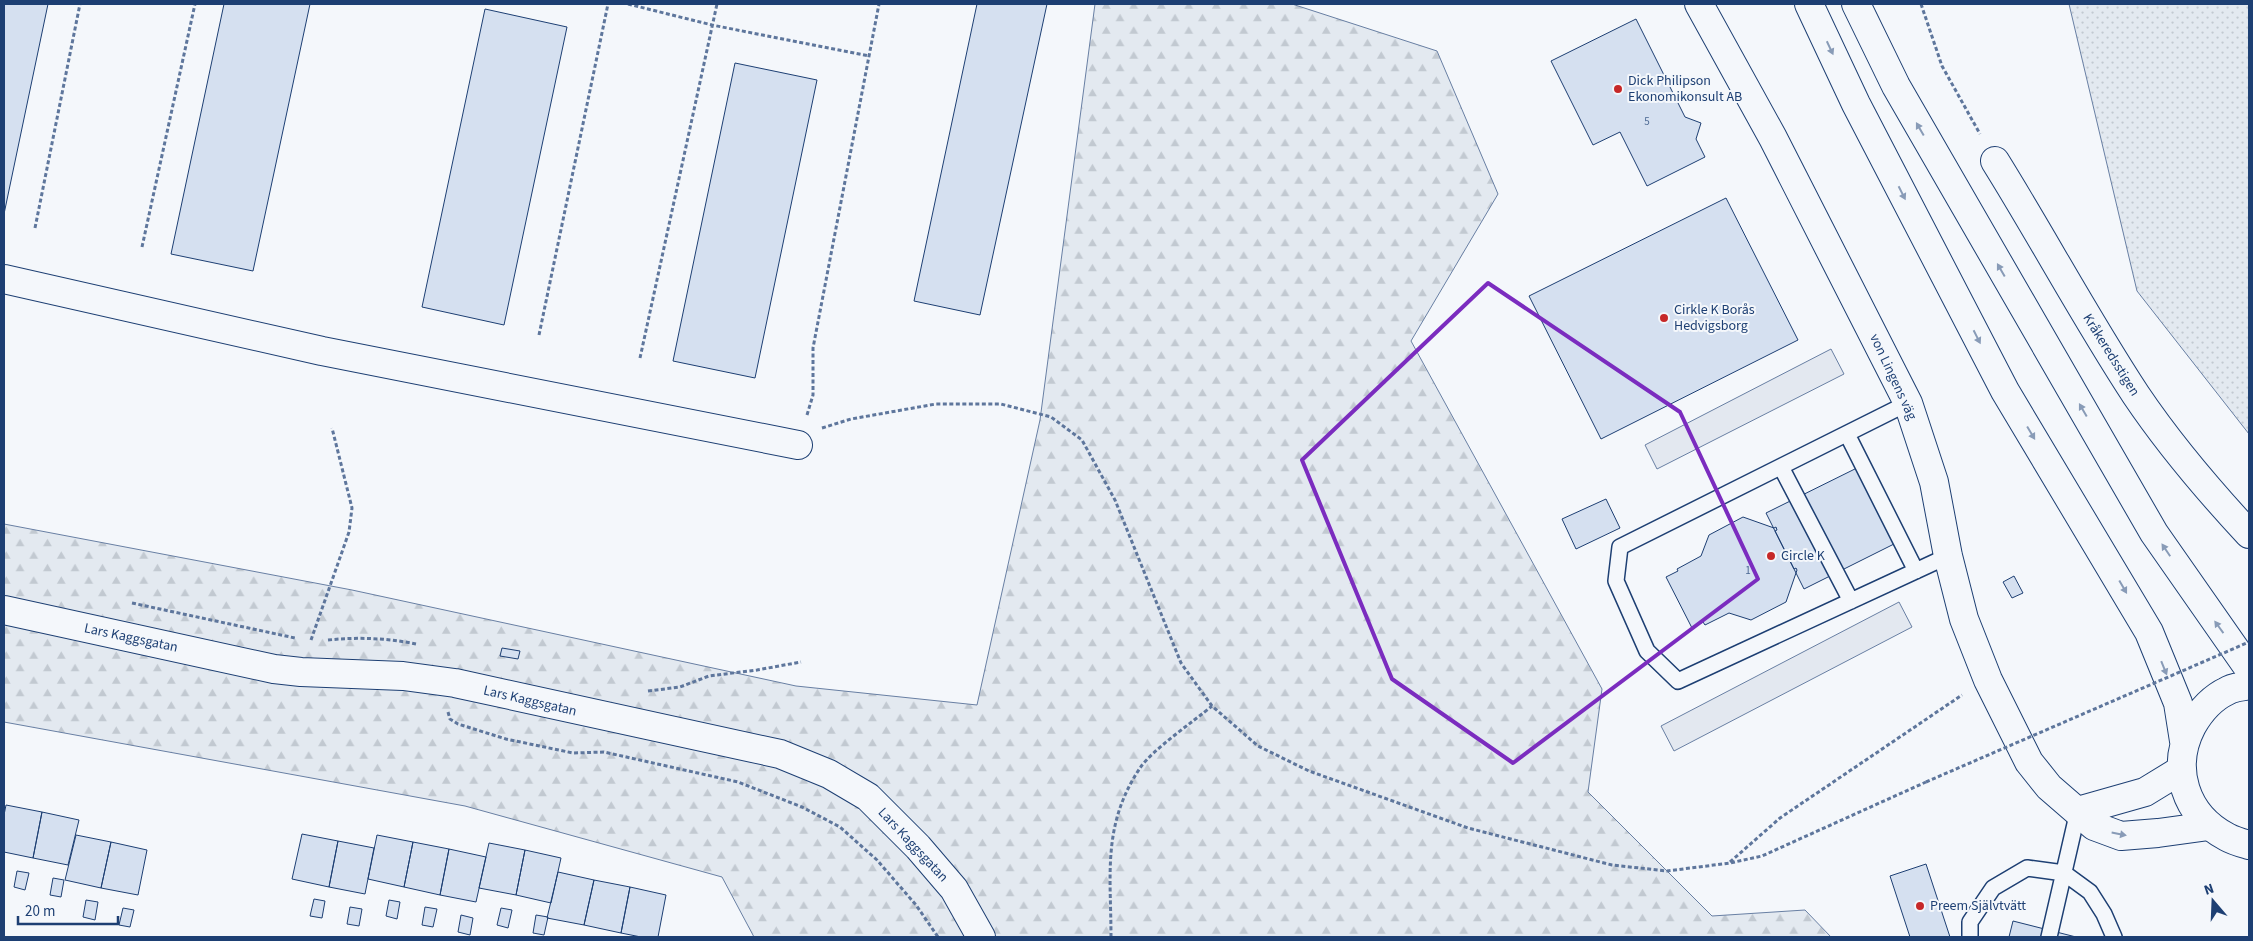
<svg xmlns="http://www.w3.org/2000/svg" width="2253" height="941" font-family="'Source Sans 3',sans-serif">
	<defs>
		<pattern id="grass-dots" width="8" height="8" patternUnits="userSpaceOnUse" patternTransform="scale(1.25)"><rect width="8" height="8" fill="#e3e9f0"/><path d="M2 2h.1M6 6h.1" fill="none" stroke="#c2c9d1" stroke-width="1.8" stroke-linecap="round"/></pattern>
		<pattern id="forest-firs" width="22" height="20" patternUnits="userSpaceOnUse" patternTransform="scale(1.25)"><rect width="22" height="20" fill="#e3e9f0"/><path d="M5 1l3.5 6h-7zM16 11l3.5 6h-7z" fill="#c2c9d1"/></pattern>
	</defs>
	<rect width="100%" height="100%" fill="#f4f7fb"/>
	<path fill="url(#grass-dots)" stroke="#687fa3" d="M2069,4H2249V434L2137,291Z"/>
	<path fill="url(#forest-firs)" stroke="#687fa3" d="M1095,4H1292L1437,51L1498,194L1411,341L1602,689L1588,792L1712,916L1805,910L1831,937H754L722,877L465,806L4,722V524L352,590L796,686L977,705L1040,420Z"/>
	<path fill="#e3e8f0" stroke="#687fa3" d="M1831,349L1844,374L1657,469L1645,445Z
		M1899,602L1912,627L1674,751L1661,726Z"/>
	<path fill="#d5e0f0" stroke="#1d3f73" d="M4,4H48L4,214Z
		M224,4H310L253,271L171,254Z
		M977,4H1047L980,315L914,301Z
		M485,9L567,27L504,325L422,307Z
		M1636,19L1685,117L1701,123L1696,139L1705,157L1647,186L1620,132L1593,145L1551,61Z
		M735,63L817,80L755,378L673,361Z
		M1726,198L1798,340L1601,439L1529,296Z
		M1869,462L1906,538L1804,589L1766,513Z
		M1606,499L1620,528L1576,549L1562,519Z
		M1743,517L1774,528L1776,527L1777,530L1775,531L1794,569L1796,568L1797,570L1786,602L1751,620L1729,613L1705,625L1703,622L1692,628L1666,577L1678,571L1677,569L1701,556L1709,535Z
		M2014,576L2023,593L2012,598L2003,582Z
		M502,648L520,651L518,659L500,656Z
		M6,805L42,812L33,858L4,852V815Z
		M42,812L79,820L68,865L33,858Z
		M302,834L338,841L329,887L292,879Z
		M76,835L111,842L101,888L65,880Z
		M377,835L413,842L404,887L368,879Z
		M338,841L374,848L365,894L329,887Z
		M111,842L147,850L138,895L101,888Z
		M413,842L449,849L440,895L404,887Z
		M489,843L525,850L516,895L479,888Z
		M449,849L486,857L476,902L440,895Z
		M525,850L561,858L551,903L516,895Z
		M1926,864L1950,937H1910L1890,876Z
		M17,871L29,873L25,890L14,887Z
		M558,872L594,880L584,925L547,918Z
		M53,878L64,880L61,897L50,895Z
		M594,880L630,887L621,933L584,925Z
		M630,887L666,895L658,937H641L621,933Z
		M314,899L325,901L322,918L310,916Z
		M86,900L98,902L95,920L83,917Z
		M389,900L400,902L397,919L386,916Z
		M350,907L362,909L359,926L347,924Z
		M425,907L437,909L433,927L422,925Z
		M123,908L134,910L130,927L119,925Z
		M501,908L512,910L508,928L497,925Z
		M461,915L473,918L470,935L458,932Z
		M536,915L548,917L544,935L533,933Z
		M2013,921L2076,937H2009Z"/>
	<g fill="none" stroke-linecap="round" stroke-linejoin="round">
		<defs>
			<path id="lane" d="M1908,403L1620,547L1616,581L1647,651L1678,681L1948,556
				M1847,434L1916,571
				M1781,467L1851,601
				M1970,937V922L1993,888L2027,868L2064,873L2090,892L2104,914L2114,937
				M2049,937L2078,811"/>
			<path id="street" d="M1699,4L1773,138L1908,403L1934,482L1948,556L1964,619L1988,680L2029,762L2049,787L2094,826L2121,836L2158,833L2209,826
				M1995,161C2043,238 2086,319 2136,395C2169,444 2209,491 2249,534
				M4,279L322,351L798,445
				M2078,811L2145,792L2181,770"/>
			<path id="secondary" d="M4,610L274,669L301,672L403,676L455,683L780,754L829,774L868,797L918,847L954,889L981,937"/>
			<path id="primary" d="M1809,4L1856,104L2005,391L2149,632L2178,703L2184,741
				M1856,4L1896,86L2154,533L2249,669
				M2249,685C2242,687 2233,687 2227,691C2212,698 2200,712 2192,726C2170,768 2185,815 2227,837C2234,841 2242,843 2249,845"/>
		</defs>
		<use href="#lane" stroke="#1d3f73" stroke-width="18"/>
		<use href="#street" stroke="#1d3f73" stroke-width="30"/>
		<use href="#secondary" stroke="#1d3f73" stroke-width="30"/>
		<use href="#primary" stroke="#1d3f73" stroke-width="30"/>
		<path stroke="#5e769c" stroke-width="3" stroke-dasharray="4 2.5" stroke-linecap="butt" d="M628,4L712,25L869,56
			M1921,4L1942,66L1980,134
			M35,228L80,4
			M142,247L195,4
			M539,335L608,4
			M640,358L717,4
			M807,415L813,395V348L879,4
			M822,428L851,419L936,404H1001L1051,417L1082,440L1115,500L1181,663L1212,706L1258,746L1309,771L1468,828L1612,865L1667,871L1730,863L1762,856L1926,782
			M132,603L295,638
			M311,640L349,532L352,508L332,428
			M328,640C358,637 387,638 416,644
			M648,691L680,687L709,676L757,670L801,662
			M448,712L450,719L458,724L506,739L573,753L604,752L738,782L802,807L840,827L877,860L916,905L938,937
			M1730,862L1780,818L1962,695
			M1111,937C1111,874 1102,825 1140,768C1152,750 1194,721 1212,706"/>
		<use href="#lane" stroke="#f4f7fb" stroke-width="15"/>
		<use href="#street" stroke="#f4f7fb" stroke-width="28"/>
		<use href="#secondary" stroke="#f4f7fb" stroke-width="28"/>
		<use href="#primary" stroke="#f4f7fb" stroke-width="28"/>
		<path stroke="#5e769c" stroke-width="3" stroke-dasharray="4 2.5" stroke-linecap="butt" d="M1926,782L2249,642"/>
	</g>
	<defs><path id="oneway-solid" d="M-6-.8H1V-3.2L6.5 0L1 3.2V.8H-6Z" transform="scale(1.25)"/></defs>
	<g fill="#889bb7">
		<use href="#oneway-solid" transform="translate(1830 48) rotate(65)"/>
		<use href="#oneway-solid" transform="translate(1920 129) rotate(-120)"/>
		<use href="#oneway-solid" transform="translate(1902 193) rotate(63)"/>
		<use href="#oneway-solid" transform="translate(2001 270) rotate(-120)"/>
		<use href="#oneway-solid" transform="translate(1977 337) rotate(63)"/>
		<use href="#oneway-solid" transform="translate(2083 410) rotate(-120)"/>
		<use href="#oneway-solid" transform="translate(2031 433) rotate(59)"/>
		<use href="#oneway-solid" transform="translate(2166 550) rotate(-124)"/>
		<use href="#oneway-solid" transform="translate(2123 587) rotate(60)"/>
		<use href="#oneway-solid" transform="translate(2219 627) rotate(-126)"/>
		<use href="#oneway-solid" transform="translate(2164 668) rotate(68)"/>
		<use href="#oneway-solid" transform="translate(2119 834) rotate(11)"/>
	</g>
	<path fill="none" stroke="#7b2cbf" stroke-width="4" stroke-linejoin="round" d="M1488,283L1680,412L1758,579L1513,763L1392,679L1302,460Z"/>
	<g fill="#c62828" stroke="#f4f7fb" stroke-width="2">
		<circle cx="1618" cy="89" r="5"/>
		<circle cx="1664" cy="318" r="5"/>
		<circle cx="1771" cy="556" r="5"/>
		<circle cx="1920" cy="906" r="5"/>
	</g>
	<g text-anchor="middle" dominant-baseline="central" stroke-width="4" stroke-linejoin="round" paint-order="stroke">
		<g font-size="11" fill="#4b6792">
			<text x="1647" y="121">5</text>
			<text x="1748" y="570">1</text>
		</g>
		<g font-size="14" fill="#1d3f73" stroke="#f4f7fb" text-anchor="start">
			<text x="1628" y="81">Dick Philipson<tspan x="1628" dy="16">Ekonomikonsult AB</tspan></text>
			<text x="1674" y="310">Cirkle K Borås<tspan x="1674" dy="16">Hedvigsborg</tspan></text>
			<text x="1781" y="556">Circle K</text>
			<text x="1930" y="906">Preem Självtvätt</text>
		</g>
		<g font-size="14" fill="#1d3f73" stroke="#f4f7fb">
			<text transform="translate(2111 355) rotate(58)">Kråkeredsstigen</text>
			<text transform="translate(1893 377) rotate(65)">von Lingens väg</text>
			<text transform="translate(131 638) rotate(12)">Lars Kaggsgatan</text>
			<text transform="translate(530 701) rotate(13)">Lars Kaggsgatan</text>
			<text transform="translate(913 845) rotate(47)">Lars Kaggsgatan</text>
		</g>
	</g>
	<rect width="2253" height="941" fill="none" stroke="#1d3f73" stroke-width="10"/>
	<g transform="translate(2213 901) rotate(341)" stroke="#f4f7fb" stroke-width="4" paint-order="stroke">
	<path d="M0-4L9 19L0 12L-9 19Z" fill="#1d3f73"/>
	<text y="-8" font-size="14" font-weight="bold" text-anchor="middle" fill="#1d3f73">N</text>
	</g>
	<path d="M18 916v8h100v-8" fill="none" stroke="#1d3f73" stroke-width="2.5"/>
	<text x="25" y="916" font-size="15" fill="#1d3f73" stroke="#f4f7fb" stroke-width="4" paint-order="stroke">20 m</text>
</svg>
